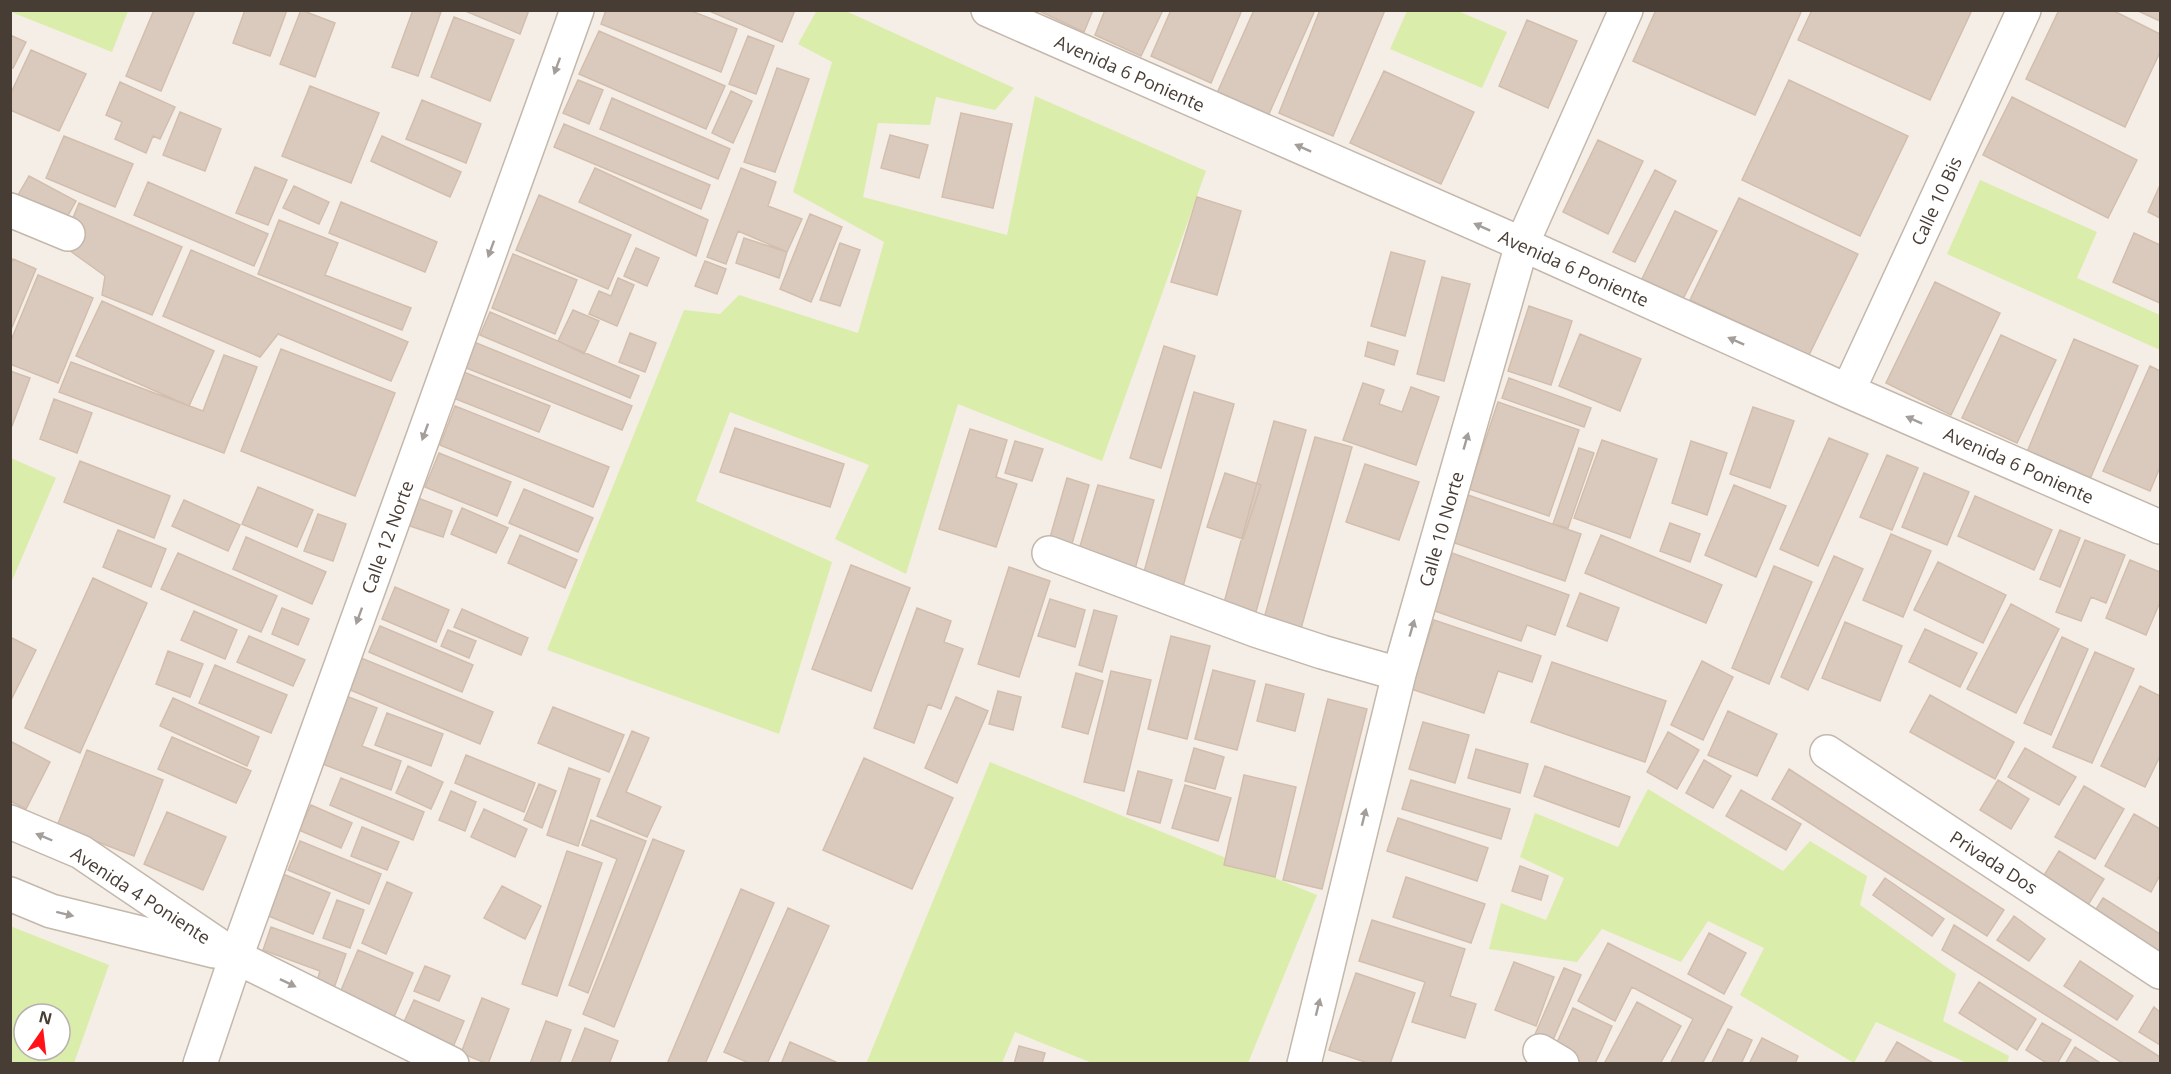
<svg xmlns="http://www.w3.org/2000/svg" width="2171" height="1074" font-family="'Open Sans',sans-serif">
	<rect width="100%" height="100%" fill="#f5eee6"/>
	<path fill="#daedab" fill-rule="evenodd" d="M817,10L846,11L1014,88L995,110L936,97L930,125L878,123L863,197L1007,235L1035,96L1206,171L1102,461L958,404L906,574L835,539L869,465L730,412L696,501L832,562L779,734L547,650L684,310L720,314L739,295L858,333L884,242L793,192L832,62L798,44Z
		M10,11L11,10L128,11L112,52L11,12Z
		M1407,11H1458L1507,32L1482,88L1390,49Z
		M1980,180L2097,232L2077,278L2160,315V350L1947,254Z
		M11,458L56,478L11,583Z
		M990,762L1317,895L1248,1063H1092L1015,1032L1002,1063L866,1064Z
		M1648,789L1783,871L1810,841L1867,876L1860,905L1956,974L1943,1021L2009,1056L2007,1063H1967L1876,1022L1854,1063L1740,995L1764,948L1708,921L1681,962L1602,929L1577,962L1489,949L1501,903L1546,920L1564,878L1520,857L1535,813L1618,847Z
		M10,926L109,965L74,1063H11ZM24,1014H60V1050H24Z"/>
	<path fill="#dacabd" stroke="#d3bead" stroke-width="1.5" d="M154,10H195L161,91L126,76Z
		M245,10H287L270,56L233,43Z
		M301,10L335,23L315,77L280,64Z
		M413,10L441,12L418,76L392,67Z
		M463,10H529L520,34Z
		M606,10H689L737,29L721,72L601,24Z
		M707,10H795L782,42Z
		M1037,10H1093L1084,32Z
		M1105,10H1163L1141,56L1095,35Z
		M1171,10H1242L1211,83L1151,56Z
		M1254,10H1315L1268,116L1217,93Z
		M1320,10H1385L1333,136L1279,113Z
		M1656,10H1802L1755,115L1633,61Z
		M1812,10H1972L1930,100L1798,40Z
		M2059,10H2112L2160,34V52L2125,127L2026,79Z
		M2136,10H2160V21Z
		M454,17L514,40L490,101L431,77Z
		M1527,20L1577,41L1548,108L1499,86Z
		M599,31L725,86L706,129L579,74Z
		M10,35L26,42L13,68L10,67Z
		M748,36L774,46L756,94L729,84Z
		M31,50L86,74L59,131L10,110V95Z
		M777,68L809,79L775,172L744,162Z
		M1384,71L1474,112L1441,184L1350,143Z
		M578,80L603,90L589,124L563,113Z
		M1789,80L1908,136L1860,236L1742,180Z
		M120,82L175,107L160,139L153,136L146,153L115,139L122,122L106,115Z
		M310,86L379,113L351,183L282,156Z
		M731,91L752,101L733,143L712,133Z
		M2012,97L2137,160L2108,218L1983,155Z
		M612,98L730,149L718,179L600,129Z
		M422,100L481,124L466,163L406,139Z
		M180,112L221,129L205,171L163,155Z
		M961,113L1012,124L993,208L942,197Z
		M564,124L710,185L701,209L554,147Z
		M890,135L928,145L919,178L881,168Z
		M64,136L133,164L115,207L46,178Z
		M382,136L461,172L450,197L371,161Z
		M1598,140L1643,161L1608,234L1563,212Z
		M255,167L287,180L268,225L236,213Z
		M595,168L708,220L696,256L579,202Z
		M741,168L776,182L768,206L802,219L787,252L738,231L726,264L707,257Z
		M1655,170L1676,181L1635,262L1613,252Z
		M29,176L76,201L61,228L14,202Z
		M148,182L268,234L254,266L134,215Z
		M2160,185V218L2148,212Z
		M294,186L329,202L319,224L283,208Z
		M539,195L631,235L608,289L516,250Z
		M1197,197L1241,211L1217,295L1171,282Z
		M1739,198L1858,254L1809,355L1690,300Z
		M341,202L437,242L425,272L329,233Z
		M79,203L182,247L152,315L102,295L105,276L62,245Z
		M1675,211L1717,231L1683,299L1642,279Z
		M810,214L842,227L811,302L780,289Z
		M279,220L338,243L325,275L411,308L402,330L258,274Z
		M2134,233L2160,245V303L2113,282Z
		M744,238L787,252L779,278L736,263Z
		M840,243L860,250L840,306L820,300Z
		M636,248L659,258L647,286L624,276Z
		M191,250L408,342L391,381L278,334L260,357L163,316Z
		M1391,252L1425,261L1405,336L1371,326Z
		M513,254L577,280L555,334L492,308Z
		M13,259L36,269L10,332V266Z
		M705,261L726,269L717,294L695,286Z
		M38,275L93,298L58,383L10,364V343Z
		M1442,277L1470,284L1444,381L1417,374Z
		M618,278L634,285L617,326L589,314L599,291L611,296Z
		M1935,282L2000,313L1951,415L1886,383Z
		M102,301L214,351L189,406L76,356Z
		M1529,306L1572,321L1551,385L1508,371Z
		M573,310L599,321L584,354L558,341Z
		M490,312L639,376L630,398L480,335Z
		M630,333L656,343L645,372L619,362Z
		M1580,334L1641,359L1620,411L1559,386Z
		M2001,335L2056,360L2017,443L1962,418Z
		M2074,339L2138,366L2090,479L2027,452Z
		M474,342L632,406L622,430L464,367Z
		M1368,342L1398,351L1394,365L1365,356Z
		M1164,346L1195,356L1161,468L1130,458Z
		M281,349L395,393L355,496L241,451Z
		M224,355L257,367L224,453L59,392L71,362L203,411Z
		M2150,366L2160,371V467L2150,491L2103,471Z
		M10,371L30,378L12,426H10Z
		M461,371L550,406L539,432L451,397Z
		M1509,378L1591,408L1584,427L1502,398Z
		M1363,383L1384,390L1379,404L1402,412L1411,387L1439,397L1416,465L1343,440Z
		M1194,392L1234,404L1182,590L1142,579Z
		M54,399L92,413L77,453L40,439Z
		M1498,402L1579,430L1549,516L1469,489Z
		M455,406L609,467L593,507L440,445Z
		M1753,407L1794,421L1770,488L1730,474Z
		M1274,421L1306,430L1254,619L1222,610Z
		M735,428L844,464L830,507L720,472Z
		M970,429L1007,440L996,477L1017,484L996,547L939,529Z
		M1315,437L1352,447L1300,632L1263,622Z
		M1829,438L1868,454L1818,566L1780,549Z
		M1602,440L1657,459L1630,538L1574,518Z
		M1015,441L1043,449L1032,481L1005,473Z
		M1691,441L1727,453L1707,515L1672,503Z
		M1579,448L1594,453L1568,528L1553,524Z
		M439,453L511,482L497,516L425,487Z
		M1887,455L1918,468L1892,530L1860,517Z
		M80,461L170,496L154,538L64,502Z
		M1365,464L1419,482L1399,540L1346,522Z
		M1225,473L1261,485L1243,539L1207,527Z
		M1924,473L1969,492L1947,545L1902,527Z
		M1067,478L1089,485L1071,547L1049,541Z
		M1098,485L1154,500L1135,569L1078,553Z
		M1734,485L1786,506L1756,577L1705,555Z
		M258,487L313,510L297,547L242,524Z
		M524,489L593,518L578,552L509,523Z
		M1468,495L1581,534L1565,581L1452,542Z
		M1975,496L2052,530L2034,570L1958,536Z
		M418,498L452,511L443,537L407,525Z
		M184,500L240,525L228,551L172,526Z
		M462,508L508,528L496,553L451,534Z
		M318,514L346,524L333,561L304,551Z
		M1670,523L1700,534L1690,562L1660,551Z
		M118,530L166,549L151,587L103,567Z
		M2060,530L2080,538L2060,587L2040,579Z
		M1891,534L1931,551L1903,617L1863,600Z
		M520,535L577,560L565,588L508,563Z
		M1601,535L1722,585L1706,623L1585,573Z
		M246,537L326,572L312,604L233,569Z
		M2085,540L2125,555L2106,603L2091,597L2081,621L2056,612Z
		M178,553L277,596L261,632L161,589Z
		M1452,553L1569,595L1555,635L1527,625L1521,641L1432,610Z
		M1834,556L1863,569L1808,690L1781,677Z
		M2130,560L2160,572V602L2146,635L2106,618Z
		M1938,562L2006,595L1983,643L1914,610Z
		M851,565L910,588L871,691L812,669Z
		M1774,566L1812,582L1769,684L1732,668Z
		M1009,567L1050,581L1019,677L978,664Z
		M93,578L147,603L80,753L25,728Z
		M395,587L449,610L436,642L382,619Z
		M1580,593L1619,608L1607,641L1567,626Z
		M1050,599L1085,610L1075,647L1038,636Z
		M2011,604L2059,629L2016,713L1967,689Z
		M282,608L309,619L298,645L272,634Z
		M917,608L951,621L944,642L963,649L941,709L928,704L914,743L874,728Z
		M462,609L528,638L521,655L454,627Z
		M1094,610L1117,616L1102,672L1079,665Z
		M194,611L237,630L225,659L181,640Z
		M1434,620L1541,656L1532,682L1498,671L1484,713L1411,689Z
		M1845,622L1902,646L1880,701L1822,678Z
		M380,626L473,665L462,692L369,652Z
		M1925,629L1977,653L1960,687L1909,662Z
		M448,630L476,641L469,658L441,646Z
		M249,636L305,660L293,686L237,662Z
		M1171,636L1210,646L1187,739L1148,729Z
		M10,637L36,650L10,702Z
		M2062,637L2088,649L2051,735L2024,723Z
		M168,651L203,664L190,697L156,684Z
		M2095,652L2134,669L2092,763L2053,747Z
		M361,658L493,712L480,744L348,689Z
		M1702,661L1733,677L1703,740L1671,725Z
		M1552,662L1666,701L1645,762L1531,722Z
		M215,665L287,695L271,733L199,703Z
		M1213,670L1255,681L1237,750L1195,739Z
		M1111,671L1151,680L1124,791L1084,782Z
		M1076,673L1103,681L1088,734L1062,727Z
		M1266,684L1304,694L1295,731L1257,721Z
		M2140,686L2160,696V756L2145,787L2101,766Z
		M998,691L1021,697L1013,730L989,724Z
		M1930,695L2014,742L1995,779L1910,732Z
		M346,696L377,708L362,746L401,761L391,790L320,763Z
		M956,697L988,711L957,783L925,768Z
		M173,698L259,737L247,766L160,726Z
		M1328,699L1367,709L1322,889L1283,880Z
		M553,707L624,735L609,772L538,743Z
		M1728,711L1777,734L1757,776L1708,755Z
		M387,713L443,734L431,766L375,745Z
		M1423,722L1469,735L1455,783L1409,769Z
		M632,731L649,738L626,792L661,807L647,837L597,816Z
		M1668,732L1699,750L1677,789L1647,772Z
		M172,737L251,771L236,803L158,769Z
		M10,741L50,762L26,809L10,801Z
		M1194,748L1224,757L1215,789L1185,781Z
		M2025,748L2076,777L2059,805L2008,777Z
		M1476,749L1528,764L1520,793L1468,778Z
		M87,750L163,780L134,856L57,826Z
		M466,755L535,783L524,812L455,783Z
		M864,758L953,798L912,889L823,850Z
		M1704,760L1731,776L1713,808L1686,793Z
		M408,766L443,782L431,809L396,793Z
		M1545,766L1630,797L1619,827L1534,796Z
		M569,768L600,779L578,846L547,835Z
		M1789,769L2004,910L1987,936L1772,799Z
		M1138,771L1172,780L1160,823L1127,814Z
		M1244,775L1296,787L1275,877L1224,865Z
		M341,778L424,812L413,840L330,805Z
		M1411,780L1510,809L1501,839L1402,809Z
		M1998,780L2029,799L2011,829L1980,810Z
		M539,784L556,791L542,828L524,820Z
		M1185,785L1231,798L1218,841L1172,828Z
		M2084,786L2124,809L2095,859L2055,837Z
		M1741,790L1801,824L1786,850L1726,816Z
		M451,791L476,802L465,831L439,820Z
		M311,805L352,823L341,848L299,830Z
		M484,809L527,829L515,857L471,837Z
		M167,812L226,837L203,890L144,864Z
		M2134,814L2160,829V875L2151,892L2105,866Z
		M1398,818L1488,848L1477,881L1387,851Z
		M591,820L646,841L588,993L569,985L617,859L582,845Z
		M362,827L399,842L387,870L351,856Z
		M653,839L684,851L614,1027L583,1014Z
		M300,841L381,874L369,904L288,870Z
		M567,851L602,863L557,996L522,984Z
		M2059,851L2104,879L2083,913L2038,885Z
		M1520,866L1548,876L1541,900L1512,891Z
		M283,874L330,893L313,934L266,915Z
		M1406,877L1485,904L1471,943L1393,917Z
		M1885,878L1944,919L1932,936L1873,895Z
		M387,882L412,893L386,954L362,943Z
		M502,886L541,906L525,939L484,918Z
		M741,889L774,903L705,1064H667Z
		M2103,898L2160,934V963L2090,919Z
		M337,900L364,910L350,948L323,938Z
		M788,908L829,926L767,1064H751L724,1052Z
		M2014,916L2045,939L2029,961L1997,940Z
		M1372,920L1465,949L1450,996L1476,1004L1465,1038L1412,1022L1425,982L1359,961Z
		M1954,925L2160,1057V1064H2124L1942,950Z
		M271,927L346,954L334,988L317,981L320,971L263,950Z
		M1709,933L1746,953L1724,994L1688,974Z
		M1608,943L1732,1007L1702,1064H1670L1693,1019L1632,987L1615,1021L1578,1001Z
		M358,950L413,973L394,1017L339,995Z
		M2080,961L2133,996L2117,1020L2064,986Z
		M1514,962L1554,977L1536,1026L1495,1010Z
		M425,966L450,976L439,1001L414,991Z
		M1564,968L1581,975L1550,1047L1533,1039Z
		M1356,973L1415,993L1390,1064H1371L1329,1050Z
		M1979,982L2036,1019L2017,1050L1959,1013Z
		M482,998L509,1009L488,1064L461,1053Z
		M414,1000L464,1021L453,1047L403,1024Z
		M1637,1002L1681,1026L1660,1064H1604Z
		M2154,1007L2160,1012V1045L2139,1032Z
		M1573,1008L1612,1026L1595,1064H1580L1553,1051Z
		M546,1021L571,1030L559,1064H530Z
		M2042,1023L2071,1040L2057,1064H2048L2026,1050Z
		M585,1028L618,1041L609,1064H571Z
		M1728,1029L1752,1040L1741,1064H1711Z
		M1762,1038L1798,1056L1795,1064H1749Z
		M790,1042L836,1062V1064H781Z
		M1897,1042L1935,1064H1884Z
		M1019,1046L1045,1053L1042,1064H1014Z
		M2075,1047L2102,1064H2065Z"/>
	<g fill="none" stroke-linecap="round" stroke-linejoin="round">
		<defs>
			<path id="minor" d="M988,10L1522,244L1848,391L2160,527
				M10,210L68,234
				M1848,391L2024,10
				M1049,553L1255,630L1322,652L1399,674
				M1827,752L2160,972
				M10,822L81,852L236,957L452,1064
				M10,894L51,911L214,951
				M1540,1051L1562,1064
				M200,1064L236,957L577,10
				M1304,1064L1399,674L1522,244L1626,10"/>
		</defs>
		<use href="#minor" stroke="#c4b7ab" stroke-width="36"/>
		<use href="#minor" stroke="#fff" stroke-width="33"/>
	</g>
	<defs><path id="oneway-solid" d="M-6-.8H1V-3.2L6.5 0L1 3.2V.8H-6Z" transform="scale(1.5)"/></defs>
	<g fill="#a49e9a">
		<use href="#oneway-solid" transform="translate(557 66) rotate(110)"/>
		<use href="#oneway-solid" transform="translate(1303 148) rotate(-156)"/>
		<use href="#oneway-solid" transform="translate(1482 227) rotate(-156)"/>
		<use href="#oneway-solid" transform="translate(491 249) rotate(110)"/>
		<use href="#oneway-solid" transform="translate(1736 341) rotate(-156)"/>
		<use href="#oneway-solid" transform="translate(1914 420) rotate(-156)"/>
		<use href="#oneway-solid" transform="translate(425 432) rotate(110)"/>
		<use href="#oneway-solid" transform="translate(1466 441) rotate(-74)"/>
		<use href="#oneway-solid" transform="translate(359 616) rotate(110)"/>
		<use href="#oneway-solid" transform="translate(1412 628) rotate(-74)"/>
		<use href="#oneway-solid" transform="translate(1364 817) rotate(-76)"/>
		<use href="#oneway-solid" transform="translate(44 837) rotate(-157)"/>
		<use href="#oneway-solid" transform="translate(65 914) rotate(14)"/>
		<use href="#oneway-solid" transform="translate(288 983) rotate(26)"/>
		<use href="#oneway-solid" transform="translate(1318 1007) rotate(-76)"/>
	</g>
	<g text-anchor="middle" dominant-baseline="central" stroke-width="5" stroke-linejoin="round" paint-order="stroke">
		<g font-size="18" fill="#483d35" stroke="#fff">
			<text transform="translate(1130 73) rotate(24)">Avenida 6 Poniente</text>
			<text transform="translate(1936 201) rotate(-65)">Calle 10 Bis</text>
			<text transform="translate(1574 268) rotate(24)">Avenida 6 Poniente</text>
			<text transform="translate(2019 465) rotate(24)">Avenida 6 Poniente</text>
			<text transform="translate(1441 529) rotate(-74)">Calle 10 Norte</text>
			<text transform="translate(387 537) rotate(-70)">Calle 12 Norte</text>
			<text transform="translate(1994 862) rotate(33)">Privada Dos</text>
			<text transform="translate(141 895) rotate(33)">Avenida 4 Poniente</text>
		</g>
	</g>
	<rect width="2171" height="1074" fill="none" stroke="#483d35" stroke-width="24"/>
	<g transform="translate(42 1032) rotate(14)"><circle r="28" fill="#ffffff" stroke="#b6b1ae" stroke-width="1.5"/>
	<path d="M0-4.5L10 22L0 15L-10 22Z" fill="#ff1316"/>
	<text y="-9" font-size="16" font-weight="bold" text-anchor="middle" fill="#483d35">N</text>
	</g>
</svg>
